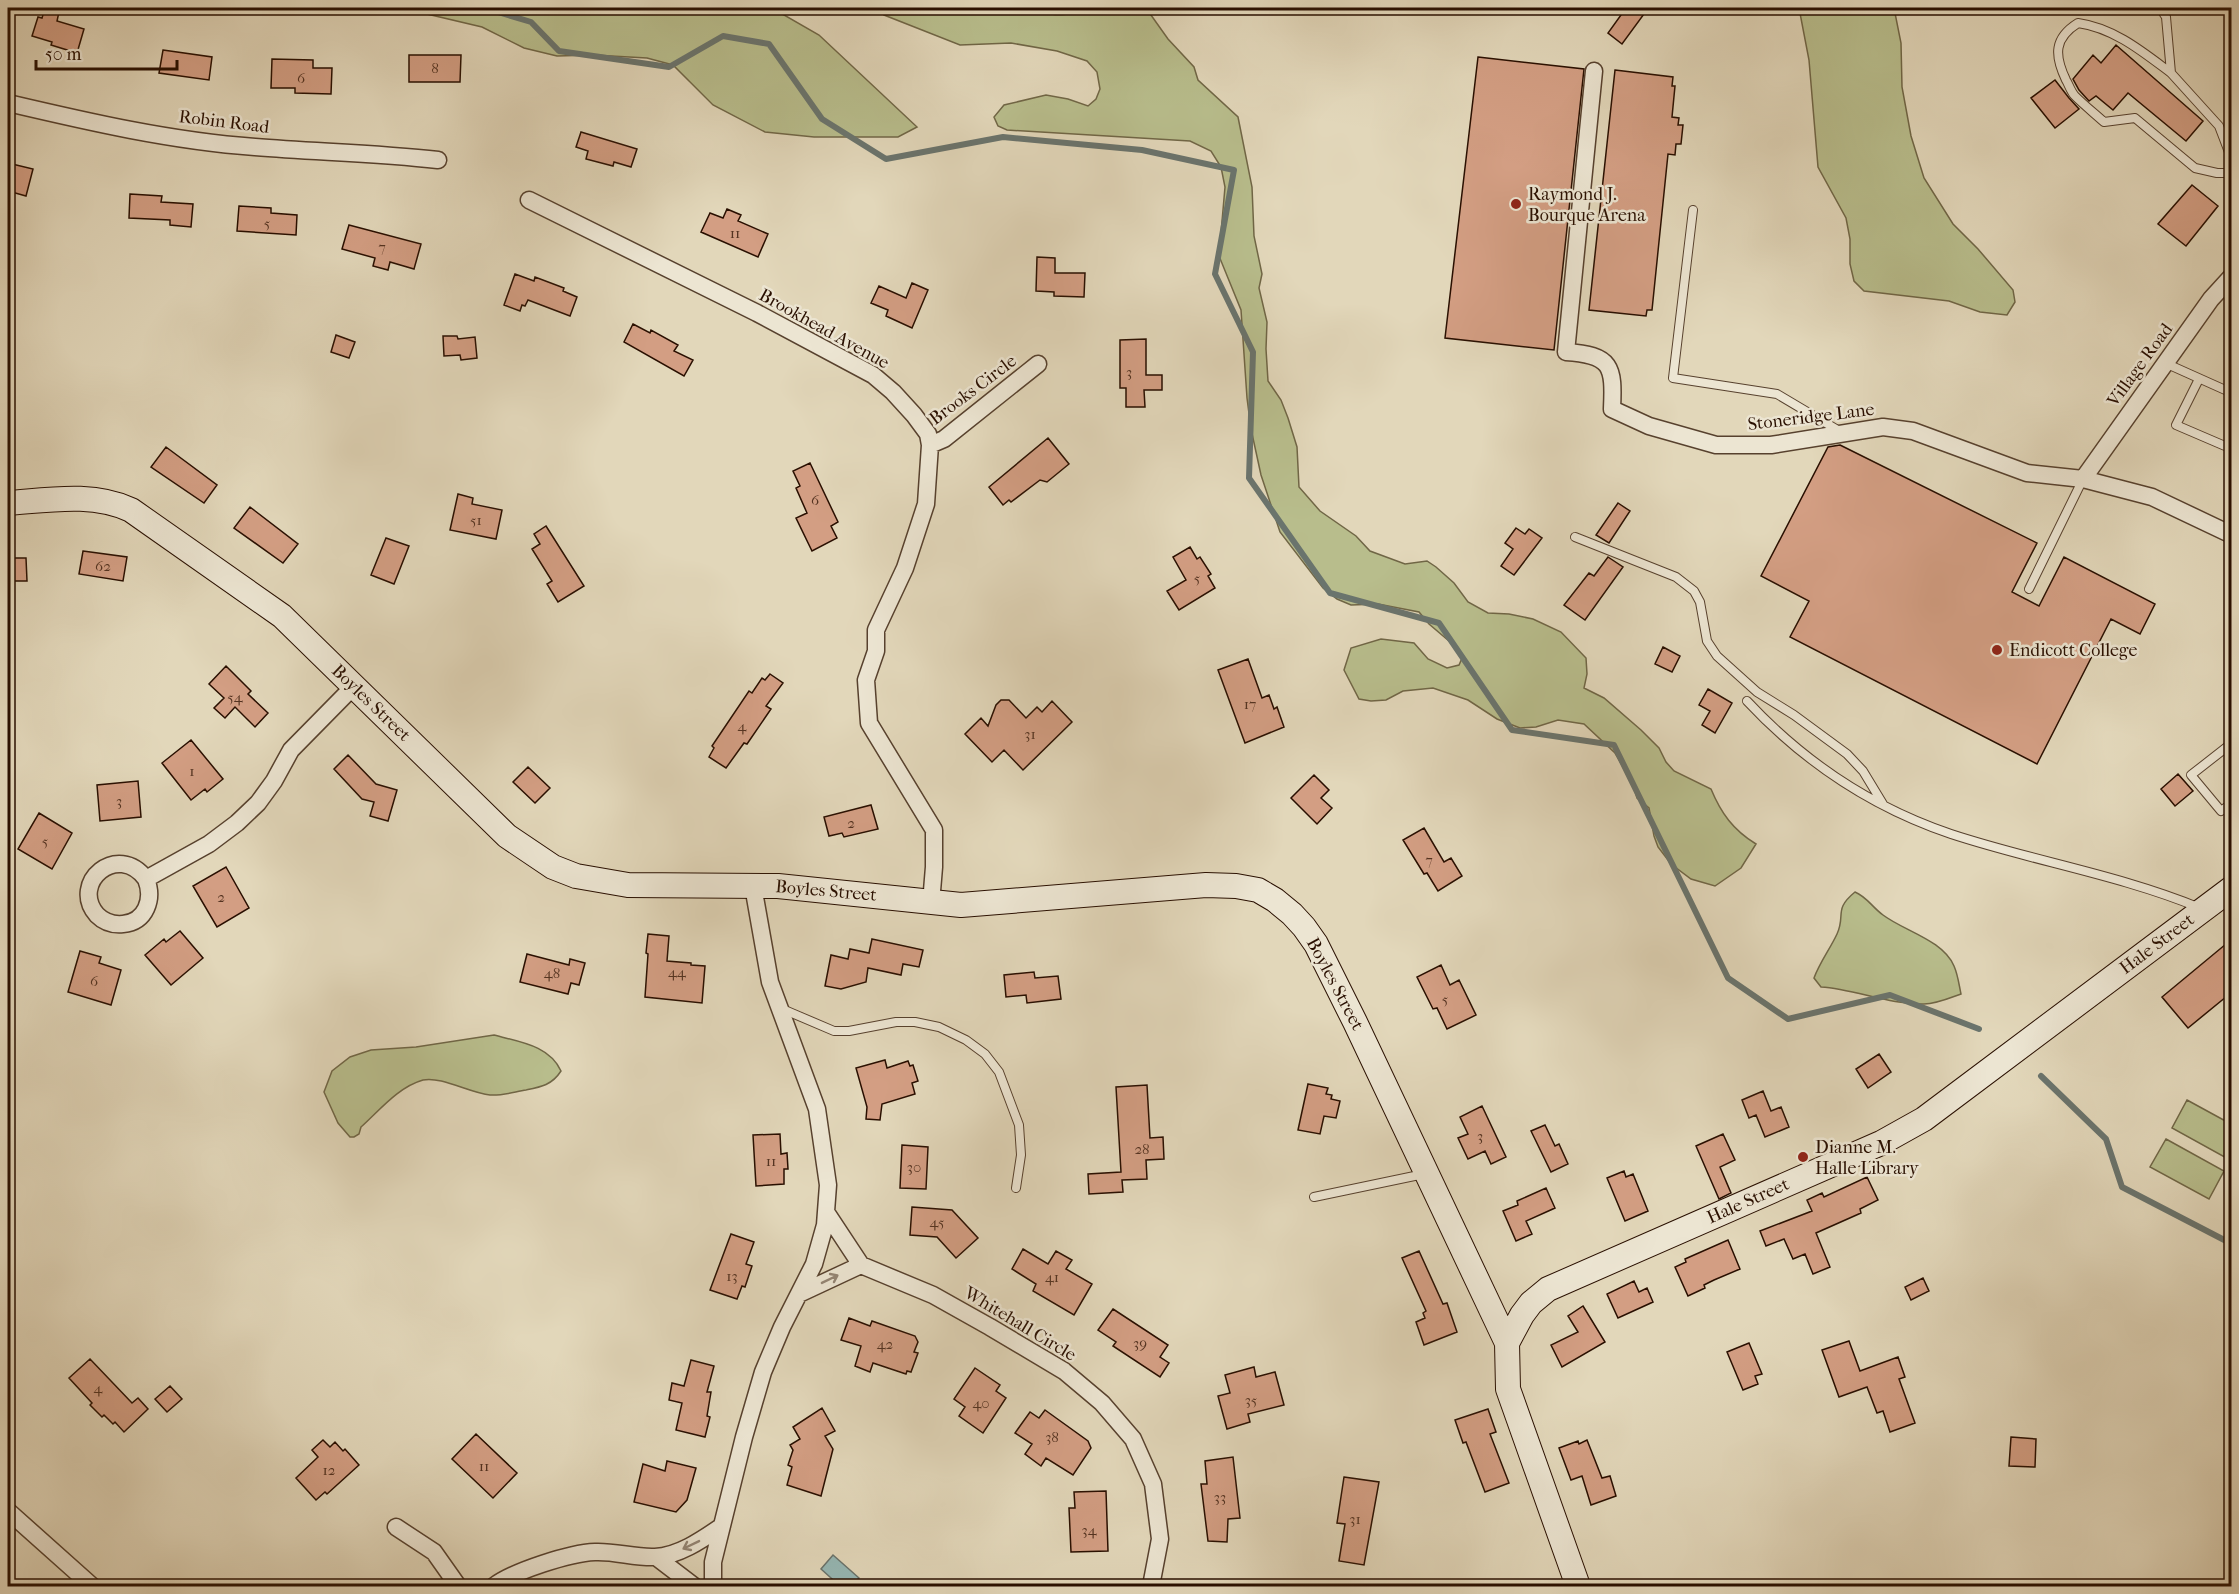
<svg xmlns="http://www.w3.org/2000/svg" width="2239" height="1594" font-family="'IM FELL French Canon',serif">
	<rect width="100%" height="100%" fill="#e2d7ba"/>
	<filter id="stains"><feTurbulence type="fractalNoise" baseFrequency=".00333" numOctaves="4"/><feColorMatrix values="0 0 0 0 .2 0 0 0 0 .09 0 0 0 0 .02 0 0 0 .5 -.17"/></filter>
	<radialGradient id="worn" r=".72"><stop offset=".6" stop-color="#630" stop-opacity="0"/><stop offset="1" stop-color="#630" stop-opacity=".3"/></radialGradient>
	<path fill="#b8bd8c" stroke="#706646" stroke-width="1.5" d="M419,8H772L819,35L917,127L898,137H814L765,132L713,105L673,65L647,58L593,55L557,56L524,48L482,27L427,14Z
		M876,8H1038C1047,16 1058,15 1069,14L1075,8H1146L1168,39L1194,67L1198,80L1238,117L1252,187L1254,236L1262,274L1259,288L1267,322L1266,349L1268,381L1281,400L1288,418L1297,447L1299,487L1320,511L1356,536L1370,551L1405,564L1427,561L1436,567L1454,583L1468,602L1488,613L1509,614L1533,619L1561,632L1586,658L1587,674L1584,688L1604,698L1641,730L1659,748L1666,762L1674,771L1711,789C1721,813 1733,830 1756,844L1741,868L1715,886L1691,879L1671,864L1658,847L1654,836L1649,808L1637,798L1633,784L1615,753L1584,724L1558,720L1536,727L1520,728L1497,719L1468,700L1433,688L1403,691L1386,700L1371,701L1359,699L1344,670L1351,648L1381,639L1414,643L1428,659L1447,668L1459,665L1463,656L1456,647L1429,624L1419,612L1378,604L1351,605L1337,599L1323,588L1280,532L1261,475L1251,429L1247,398L1241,310L1219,256L1225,187L1221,167L1211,151L1190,141L1007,130L998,126L994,117L1004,105L1046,95L1068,99L1088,106L1096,99L1100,89L1097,72L1087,61L1057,51L1011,43L960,45L884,15Z
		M1799,8H1894L1901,43L1902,87L1911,136L1924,178L1953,224L1978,249L2013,290L2015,302L2007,315L1980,312L1949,301L1864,291L1854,281L1850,264V239L1846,218L1818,167L1809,60Z
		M1855,892C1867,897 1872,907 1883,915C1904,931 1943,940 1954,966C1958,975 1959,985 1961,994C1950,998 1936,1004 1924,1004C1889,1005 1855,989 1821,987L1814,978C1820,962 1830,949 1837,934C1846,915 1833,910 1855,892Z
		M494,1035C519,1042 549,1045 561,1071C552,1085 541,1087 526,1090C514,1092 502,1096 490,1095C470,1093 441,1076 423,1080C398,1087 379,1111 361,1127L359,1134L354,1137H350L338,1123L324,1092L332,1071L350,1057L371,1050L416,1047Z
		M2187,1100L2231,1124L2230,1160L2172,1128Z
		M2166,1139L2224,1171L2209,1199L2150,1167Z"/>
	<path fill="#96b8b5" stroke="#6a746d" stroke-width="1.5" d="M833,1555L859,1578L852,1586H840L821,1569Z"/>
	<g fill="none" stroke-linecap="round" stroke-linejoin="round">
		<path stroke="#6a746d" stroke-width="6" d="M485,8L531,22L559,51L669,67L723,36L769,44L822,119L886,159L1003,137L1142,150L1234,170L1215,274L1253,352L1249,478L1330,593L1439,623L1512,730L1614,745L1728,978L1788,1019L1890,995L1979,1029
			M2041,1076L2106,1139L2122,1187L2232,1244"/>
	</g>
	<path fill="#d39e83" stroke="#290f00" stroke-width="1.5" d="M45,8L59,12L57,21L84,29L77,53L51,45L52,42L32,36L38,17L42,18Z
		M1626,8H1634L1644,14L1622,44L1608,33Z
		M2116,45L2203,121L2186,141L2128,93L2113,110L2096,96L2089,101L2079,90L2073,79L2093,55L2101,63Z
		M163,50L212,57L209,80L159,73Z
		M409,55H461L460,82H409Z
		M1478,57L1584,69L1554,350L1445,338Z
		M272,59L313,60V68H332L331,94L295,93V88H271Z
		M1615,70L1673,77L1672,86H1675L1672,117L1679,118L1678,125H1683L1681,144H1676L1675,155L1668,154L1652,310H1647L1646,316L1589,310Z
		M2055,80L2069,98L2079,109L2055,128L2031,98Z
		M581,132L637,149L631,167L614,162L613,166L586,159L588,151L576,147Z
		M8,163L33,169L26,196L8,191Z
		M2192,185L2218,206L2186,246L2158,224Z
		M130,194L162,196L161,202L193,204L191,227L170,225V220L129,218Z
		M239,206L271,208V213L297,215L296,235L237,231Z
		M727,209L741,215L738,221L768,234L758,257L701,232L710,213L723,218Z
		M349,225L421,244L414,269L390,262L388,270L373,266L375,258L342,249Z
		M1037,257L1055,258V273H1085L1084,297L1054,296V292L1036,291Z
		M515,274L534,281L535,277L564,288L563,291L577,297L570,316L528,300L525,306L522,305L520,311L504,305Z
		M912,283L928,290L912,328L886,316L888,310L871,303L879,286L906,298Z
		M633,324L650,333L651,330L678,345L674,351L693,360L684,376L624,342Z
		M336,335L355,342L349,358L331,352Z
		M443,336H457L458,339L475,337L477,358L461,360L460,355L444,356Z
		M1146,339V375H1162V390H1144L1145,407H1126V388H1120V340Z
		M1048,438L1069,464L1047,482L1040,480L1011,502L1009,500L1003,505L989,487Z
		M1840,445L2037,543L2012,592L2039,606L2064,557L2155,604L2140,634L2111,619L2037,764L1790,637L1809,601L1761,576L1828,447Z
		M166,447L217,485L204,503L151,467Z
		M810,463L838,522L831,526L837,538L812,551L796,518L807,513L796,488L800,486L793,471Z
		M458,494L473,498L472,504L502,510L496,539L450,530Z
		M1618,503L1630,511L1609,543L1596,535Z
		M250,507L298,544L283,563L234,528Z
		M546,526L584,586L558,602L547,584L552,581L532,549L540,544L534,534Z
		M1516,528L1525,534L1529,529L1542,538L1514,575L1501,566L1513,549L1505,543Z
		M386,538L409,546L394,584L371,575Z
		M1190,547L1197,559L1200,557L1211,574L1208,576L1215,588L1179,610L1167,591L1186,580L1173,557Z
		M83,551L127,557L123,581L79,574Z
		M1608,557L1623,567L1585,620L1564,605L1589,573L1594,576Z
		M8,558H26L27,581H8Z
		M1663,647L1680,656L1672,672L1655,664Z
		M1248,659L1262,698L1269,695L1274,709L1277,707L1284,727L1245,743L1218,670Z
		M226,666L251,691L248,694L268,713L255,727L235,707L225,718L214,708L224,698L209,684Z
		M770,674L783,683L766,706L771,709L747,744L744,743L726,768L709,757L714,748L712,746L749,691L752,693L762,678L765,680Z
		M1708,689L1732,703L1715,733L1702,725L1710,711L1699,705Z
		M1001,700H1009L1026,718L1037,707L1042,712L1052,701L1072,722L1023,770L1004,750L992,762L965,734L981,718L988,726L996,705Z
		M191,740L223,779L207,792L205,789L191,800L162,763Z
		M348,755L376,784L397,790L388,821L370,816L374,802L362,799L334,769Z
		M528,767L550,788L535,803L513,782Z
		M2178,774L2193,791L2175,806L2161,789Z
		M1314,775L1329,790L1321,798L1332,808L1317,824L1291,798Z
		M138,781L141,817L100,821L97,785Z
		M871,805L878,829L844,837L842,833L829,836L824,817Z
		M39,813L72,833L52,869L18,849Z
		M1424,828L1444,862L1451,858L1462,876L1438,891L1427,873L1424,874L1403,840Z
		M226,867L249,908L217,927L193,886Z
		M180,931L203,958L171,985L145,955L164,939L166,942Z
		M648,934L669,936L667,961L691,963V965L705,966L702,1003L645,997L648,954L646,953Z
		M872,939L923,950L919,967L903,964L901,975L868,968L866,982L841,989L825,986L831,955L848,959L850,949L869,953Z
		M2232,939V992L2188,1028L2162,997Z
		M80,951L101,957L99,963L121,970L111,1005L68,992Z
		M527,954L569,965L570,959L585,963L579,985L571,983L568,994L520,982Z
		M1441,965L1450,985L1459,980L1476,1015L1447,1029L1437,1008L1433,1009L1417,977Z
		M1034,972L1035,978L1058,976L1061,999L1027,1003L1026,995L1006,997L1004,975Z
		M1879,1054L1891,1072L1868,1088L1856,1069Z
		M885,1060L887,1068L908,1061L910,1066L913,1065L918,1081L912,1083L915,1094L882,1104L880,1120L866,1119L867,1107L856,1068Z
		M1308,1084L1328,1088L1326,1094L1332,1095L1331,1099L1340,1101L1336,1118L1324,1116L1320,1134L1298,1130Z
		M1147,1085L1150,1138L1163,1137L1164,1159L1146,1160L1147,1179L1122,1180L1123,1192L1089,1194L1088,1174L1121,1172L1116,1087Z
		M1763,1091L1771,1111L1781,1107L1789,1127L1765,1137L1756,1115L1749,1118L1742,1100Z
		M1482,1106L1506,1157L1491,1164L1485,1151L1468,1159L1458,1138L1468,1134L1460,1117Z
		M1545,1125L1555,1146L1559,1144L1568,1164L1551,1172L1531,1131Z
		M780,1134L781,1154L787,1153L788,1169H784V1184L756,1186L753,1135Z
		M1723,1134L1735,1160L1720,1167L1731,1193L1719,1199L1696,1146Z
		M902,1145L928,1147L926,1189L900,1188Z
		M1624,1171L1626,1177L1633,1174L1648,1211L1625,1221L1607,1178Z
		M1867,1177L1878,1200L1860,1209L1861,1213L1816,1233L1830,1267L1813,1274L1805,1254L1793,1259L1784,1239L1766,1246L1760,1231L1812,1211L1807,1200L1822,1193L1824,1197Z
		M1546,1188L1555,1208L1526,1221L1532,1234L1516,1241L1503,1211L1518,1205L1517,1201Z
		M912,1207L952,1210L978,1238L956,1258L937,1237L910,1235Z
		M731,1234L754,1242L746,1264L752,1266L745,1287L742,1286L737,1299L710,1290Z
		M1728,1240L1740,1269L1714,1280L1704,1285L1705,1288L1688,1296L1675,1267L1686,1262L1685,1259Z
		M1023,1249L1048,1264L1056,1251L1072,1260L1066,1269L1092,1284L1074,1315L1033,1291L1036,1284L1012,1269Z
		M1419,1251L1443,1304L1447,1303L1457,1332L1424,1345L1416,1322L1425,1318L1423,1313L1426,1311L1402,1258Z
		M1923,1278L1929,1291L1911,1300L1905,1287Z
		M1634,1281L1639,1292L1647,1288L1653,1302L1618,1318L1607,1294Z
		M1583,1306L1605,1342L1562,1367L1551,1345L1578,1332L1568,1316Z
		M1113,1309L1168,1345L1160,1357L1169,1363L1160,1377L1113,1346L1116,1342L1098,1330Z
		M849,1318L870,1326L872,1321L915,1336L918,1342L914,1352L918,1353L911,1372L907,1371L906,1374L873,1363L870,1372L855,1366L861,1346L841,1340Z
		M1849,1341L1860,1371L1898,1357L1905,1377L1899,1379L1915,1423L1890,1432L1883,1411L1877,1413L1867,1387L1839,1397L1822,1350Z
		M1749,1343L1762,1374L1755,1376L1758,1384L1743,1390L1727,1352Z
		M90,1359L132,1403L138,1398L148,1409L124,1432L115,1422L113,1424L104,1415L102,1417L90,1405L92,1403L69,1378Z
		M691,1360L714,1366L707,1392H711L707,1416L710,1417L705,1437L676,1430L682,1403L669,1400L672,1383L684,1386Z
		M1254,1367L1256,1377L1275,1372L1284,1405L1248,1414L1250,1422L1227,1429L1218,1396L1230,1393L1225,1375Z
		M975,1368L1000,1385L996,1391L1006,1398L983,1433L959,1416L965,1407L954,1399Z
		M170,1386L182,1399L167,1412L155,1399Z
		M822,1408L835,1431L825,1436L833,1449L821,1496L787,1485L792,1467L788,1465L793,1450L790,1445L800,1439L793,1427Z
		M1488,1409L1496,1432L1490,1434L1509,1483L1485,1492L1466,1442L1463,1443L1455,1420Z
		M1045,1410L1088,1441L1091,1448L1073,1475L1046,1458L1041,1466L1025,1454L1032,1444L1015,1433L1030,1412L1039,1418Z
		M476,1434L517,1473L493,1498L452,1459Z
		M2011,1437L2036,1439L2035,1467L2009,1466Z
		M323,1440L330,1447L335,1442L343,1451L345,1449L359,1465L327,1494L325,1492L316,1500L296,1478L318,1457L312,1450Z
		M1587,1440L1602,1478L1610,1476L1616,1496L1591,1505L1582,1476L1571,1480L1559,1448L1578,1441L1579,1444Z
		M1233,1457L1240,1518L1228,1519L1227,1542L1208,1541L1201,1484H1207L1205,1461Z
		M667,1461L696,1468L687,1500L676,1512L634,1502L643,1464L665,1471Z
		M1344,1477L1379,1482L1364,1565L1339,1561L1345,1524L1337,1523Z
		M1106,1491L1108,1551L1071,1552L1069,1508H1075L1074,1492Z"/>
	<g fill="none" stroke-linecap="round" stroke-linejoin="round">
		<defs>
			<path id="lane" d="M2160,8L2166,17L2171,73L2219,126L2232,160
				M2171,73C2143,52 2114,28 2078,23C2054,38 2054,55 2066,80C2069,85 2071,92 2075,96C2084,105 2094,113 2104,122L2135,118L2195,168L2217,173H2232
				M1693,210L1673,378L1777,394L1841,432
				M2165,363L2232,393
				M2199,379L2176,425L2232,449
				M1575,537L1676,577L1694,591L1700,602L1707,641L1717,656L1757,692L1794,715L1847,754L1863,771L1883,804
				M2029,589L2083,479
				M1747,701C1804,762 1871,807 1951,834C2033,861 2120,875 2200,908
				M2232,743L2191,775L2221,811L2232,803
				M780,1008L834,1031H849L896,1022H915L939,1027L966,1040L985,1054L999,1072L1019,1125L1021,1155L1016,1188
				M1314,1197L1424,1174"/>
			<path id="street" d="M1594,71L1566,352C1612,355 1614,366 1612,409L1649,426L1716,445H1771L1883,427L1913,431L2027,473L2083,479L2152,497L2232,535
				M8,103C89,122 171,141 255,147C316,152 377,153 438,160
				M529,200L757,313L873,375L893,392L914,415L928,434L930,445L926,504L905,568L876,630V651L866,680L869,723L934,830V867L931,903
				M930,445L944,439L1038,364
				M2083,479L2211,299L2232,276
				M146,879C154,899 146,922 123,924C113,925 104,922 97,915C69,883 118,841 146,879L209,844L237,823L258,803L274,781L291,750L354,686
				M826,1212L861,1265L933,1295L990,1327L1064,1371L1102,1403L1133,1439L1153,1484L1160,1539L1151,1586
				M799,1294L861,1265
				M8,1511L92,1586
				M396,1527L434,1552L458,1586
				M656,1557L694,1586
				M494,1586C514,1571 570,1553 595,1552C615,1551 635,1558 655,1557C679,1556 703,1539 722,1526
				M713,1586V1562L744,1437L763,1372L782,1327L814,1264L825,1225L828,1185L817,1109L770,982L753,886"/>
			<path id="secondary" d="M8,503C49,500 93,492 131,510L282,616L507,836L553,867L576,876L628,885L778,886L961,905L1206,885L1236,886L1258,890L1275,900L1292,914L1304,927L1316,944L1355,1022L1507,1343
				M1578,1586L1508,1389L1507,1343L1522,1315L1531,1303L1548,1289L1881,1143L1924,1119L2232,888"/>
		</defs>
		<use href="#lane" stroke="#57412e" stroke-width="10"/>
		<use href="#street" stroke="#57412e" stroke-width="19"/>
		<use href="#secondary" stroke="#290f00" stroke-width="26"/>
		<use href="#lane" stroke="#ece5d2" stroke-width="8"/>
		<use href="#street" stroke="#ece5d2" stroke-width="16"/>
		<use href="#secondary" stroke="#ece5d2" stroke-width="24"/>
	</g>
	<defs><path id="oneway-shaft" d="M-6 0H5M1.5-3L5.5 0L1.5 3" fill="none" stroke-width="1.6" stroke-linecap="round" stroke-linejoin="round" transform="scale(1.5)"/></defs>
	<g stroke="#948574">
		<use href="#oneway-shaft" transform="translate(830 1279) rotate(-26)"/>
		<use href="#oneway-shaft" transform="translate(691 1545) rotate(154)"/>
	</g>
	<g fill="#8f2418" stroke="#ece5d2" stroke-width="2">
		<circle cx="1516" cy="204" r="6"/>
		<circle cx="1997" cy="650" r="6"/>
		<circle cx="1803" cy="1157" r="6"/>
	</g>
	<g text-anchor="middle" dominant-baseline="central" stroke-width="5" stroke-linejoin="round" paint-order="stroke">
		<g font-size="15" fill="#543321">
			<text x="435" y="68">8</text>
			<text x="301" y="78">6</text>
			<text x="267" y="223">5</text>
			<text x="735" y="233">11</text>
			<text x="382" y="247">7</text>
			<text x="1129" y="372">3</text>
			<text x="815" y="500">6</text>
			<text x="476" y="520">51</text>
			<text x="103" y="566">62</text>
			<text x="1197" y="578">5</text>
			<text x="235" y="697">54</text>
			<text x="1250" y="704">17</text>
			<text x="742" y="726">4</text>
			<text x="1030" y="734">31</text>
			<text x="192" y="771">1</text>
			<text x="119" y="801">3</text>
			<text x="851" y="823">2</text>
			<text x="45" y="841">5</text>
			<text x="1429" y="860">7</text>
			<text x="221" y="897">2</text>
			<text x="677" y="972">44</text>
			<text x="552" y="973">48</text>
			<text x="94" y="981">6</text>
			<text x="1445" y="999">5</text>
			<text x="1480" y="1136">3</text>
			<text x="1142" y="1149">28</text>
			<text x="771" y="1161">11</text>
			<text x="914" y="1167">30</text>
			<text x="937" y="1222">45</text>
			<text x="732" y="1276">13</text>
			<text x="1052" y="1277">41</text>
			<text x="1140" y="1343">39</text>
			<text x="885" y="1344">42</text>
			<text x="98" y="1388">4</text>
			<text x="1251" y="1400">35</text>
			<text x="981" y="1403">40</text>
			<text x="1052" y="1437">38</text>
			<text x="484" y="1466">11</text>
			<text x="329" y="1470">12</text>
			<text x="1220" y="1497">33</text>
			<text x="1355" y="1519">31</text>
			<text x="1089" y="1530">34</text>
		</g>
		<g font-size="18" fill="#290f00" stroke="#ece5d2">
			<text transform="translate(224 122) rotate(7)">Robin Road</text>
			<text transform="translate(824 329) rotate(29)">Brookhead Avenue</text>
			<text transform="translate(2140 365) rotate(-54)">Village Road</text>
			<text transform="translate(973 390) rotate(-37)">Brooks Circle</text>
			<text transform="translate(1811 417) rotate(-7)">Stoneridge Lane</text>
			<text transform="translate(371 703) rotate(44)">Boyles Street</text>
			<text transform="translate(826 891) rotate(5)">Boyles Street</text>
			<text transform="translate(2157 944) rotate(-37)">Hale Street</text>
			<text transform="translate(1335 984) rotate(62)">Boyles Street</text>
			<text transform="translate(1748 1201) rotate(-24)">Hale Street</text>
			<text transform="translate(1020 1324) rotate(31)">Whitehall Circle</text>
		</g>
		<g font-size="18" fill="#290f00" stroke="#ece5d2" text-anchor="start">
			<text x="1528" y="194">Raymond J.<tspan x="1528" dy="21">Bourque Arena</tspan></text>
			<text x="2009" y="650">Endicott College</text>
			<text x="1815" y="1147">Dianne M.<tspan x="1815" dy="21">Halle Library</tspan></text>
		</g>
	</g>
	<rect width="2239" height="1594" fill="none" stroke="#e2d7ba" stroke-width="30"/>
	<rect x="9" y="9" width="2221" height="1576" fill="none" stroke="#290f00" stroke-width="3"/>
	<rect x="15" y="15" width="2209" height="1564" fill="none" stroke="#290f00" stroke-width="1.5"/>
	<path d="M36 60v9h141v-9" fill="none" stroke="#290f00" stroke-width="3"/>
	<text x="45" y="60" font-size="18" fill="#290f00" stroke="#ece5d2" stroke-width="4.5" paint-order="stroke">50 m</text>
	<rect width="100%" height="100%" filter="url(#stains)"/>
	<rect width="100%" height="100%" fill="url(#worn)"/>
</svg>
